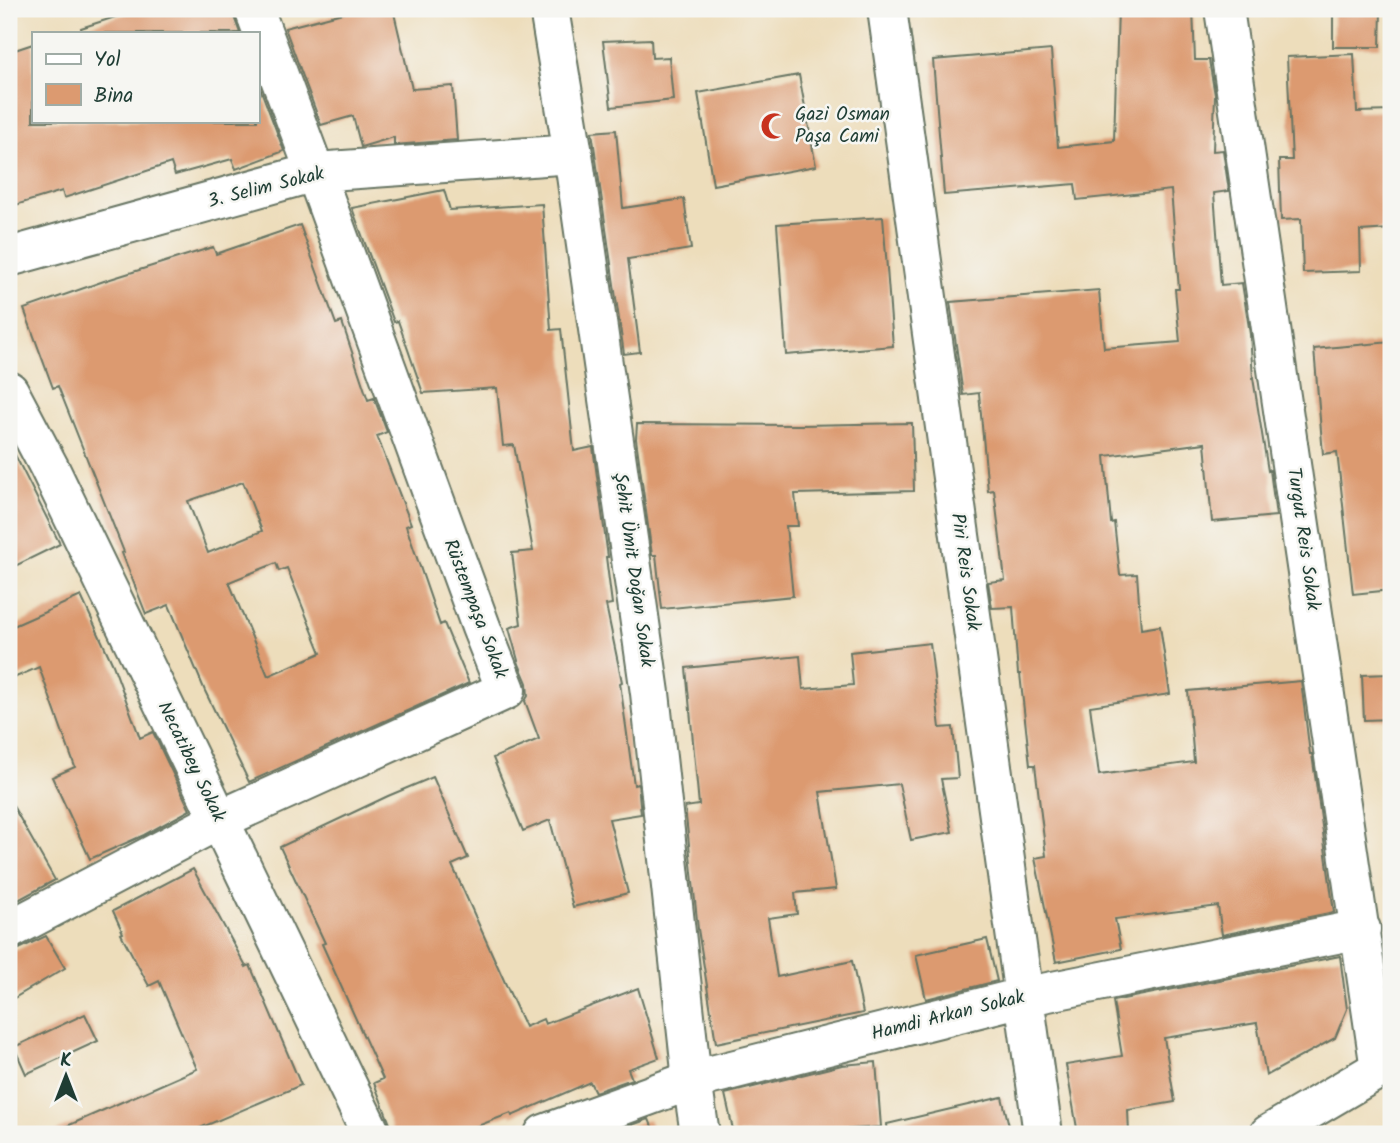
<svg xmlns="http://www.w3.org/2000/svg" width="1400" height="1143" font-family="Kalam,sans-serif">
	<rect width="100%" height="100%" fill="#f6f6f2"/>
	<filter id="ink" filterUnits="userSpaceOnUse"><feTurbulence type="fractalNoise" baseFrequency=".0143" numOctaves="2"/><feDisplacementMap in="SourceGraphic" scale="14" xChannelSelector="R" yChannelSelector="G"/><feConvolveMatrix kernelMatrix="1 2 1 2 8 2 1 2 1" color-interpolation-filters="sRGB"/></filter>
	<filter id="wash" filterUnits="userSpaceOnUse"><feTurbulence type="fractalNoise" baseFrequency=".00686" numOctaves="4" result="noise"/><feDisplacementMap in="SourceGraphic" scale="28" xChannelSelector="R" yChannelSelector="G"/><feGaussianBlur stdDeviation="1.57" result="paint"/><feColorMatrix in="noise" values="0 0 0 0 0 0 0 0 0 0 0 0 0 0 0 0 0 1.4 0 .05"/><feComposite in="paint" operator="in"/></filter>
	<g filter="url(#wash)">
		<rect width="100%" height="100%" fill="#edddbb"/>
		<g id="blocks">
			<path fill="#dc9a70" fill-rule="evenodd" d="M140,9H233L234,17L240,33H82L81,28Z
				M358,9H393L412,89L453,86L457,140L394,145V137L361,147L353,116L321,125L285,28Z
				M1118,9H1193L1195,60H1209L1215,95L1213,151L1223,150L1229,191L1214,193L1221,285L1242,283L1250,334L1253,378L1268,471L1270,470L1276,516L1212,522L1205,443L1105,456L1111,523L1114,522L1120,575L1137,574L1141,629L1160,626L1170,694L1090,706L1099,775L1194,762L1188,691L1301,681L1310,754H1312L1334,912L1222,935L1218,906L1115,919L1121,949L1056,962L1035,858L1046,856L1035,765H1030L1020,674H1018L1013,607L992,608L988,582L1005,580L994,490L988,491L979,393L963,395L950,302L1099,290L1104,348L1180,342L1175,289H1179L1171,190L1077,200L1075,184L944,195L933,60L1051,50L1058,147L1114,141Z
				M1333,10H1381L1380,47H1333Z
				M651,39L652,58L669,57L673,100L611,107L603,41Z
				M33,44V121H257V80L284,151L236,169L232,159L175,175L171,163L64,198L62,191L9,207V52Z
				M1354,54L1357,112L1391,111V229L1360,231L1361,271L1303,273L1301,219L1281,220L1279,160H1292L1287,57Z
				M799,75L816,166L713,185L698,93Z
				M616,130L623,208L684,199L691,249L628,259L640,352L624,354L592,132Z
				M444,190L450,210L542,204L551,330L561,329L574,451L593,447L608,557H606L612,604L606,605L622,682L620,683L634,785L638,784L641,814L609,819L628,893L573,907L550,820L523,831L493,758L539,739L525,701L528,696L527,683L519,664L509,628L521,624L512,553L533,551L514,445L503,446L497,388L423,393L398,321L394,322L352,208Z
				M883,217L893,346L786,355L777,224Z
				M300,225L336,324L342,322L368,400L374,398L387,432L377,436L411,524L406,526L440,625L444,623L469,683L249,782L205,691L169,605L146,614L122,553L124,552L58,386L53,388L24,309L104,281L213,247L216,254ZM243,482L262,531L208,553L188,501ZM276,563L279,571L287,568L321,653L268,676L229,582Z
				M1391,342V590L1353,594L1337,452L1323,454L1314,349Z
				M912,423L914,491L795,494L798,526H786L793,596L662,609L656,555H652L636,439L637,424L801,425Z
				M9,443L60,544L9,569Z
				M81,596L113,665L140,738L153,732L190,810L144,835L90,859L52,777L75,767L39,667L9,680V628Z
				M930,643L940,728L953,727L958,778L941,779L952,832L911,840L899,784L820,792L836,889L795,893L797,914L768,918L777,977L852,961L863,1013L716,1043L698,929L685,807L699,805L686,668L800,656L803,689L853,685L850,652Z
				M1391,674V719L1364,720L1362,675Z
				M433,777L468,858L452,865L525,1027L543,1019L545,1024L638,988L659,1058L628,1069L632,1079L595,1092L590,1082L512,1116L511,1113L457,1134H394L374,1083L383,1079L322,944L325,943L280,847L388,796Z
				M9,799L55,880L9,905Z
				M193,869L246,967L250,965L301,1085L186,1134H49L197,1069L159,981L149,986L121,934L123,933L113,911Z
				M46,936L65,968L9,1001V952L19,949Z
				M987,939L997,981L926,999L916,955Z
				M1340,956L1347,1009L1335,1038L1266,1076L1257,1023L1164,1038L1175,1102L1128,1110L1129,1134H1078L1066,1065L1122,1056L1113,1001Z
				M85,1014L98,1041L26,1074L14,1047Z
				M876,1062L881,1127L823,1131L810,1134H734L725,1094L842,1065Z
				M1002,1097L1011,1134H888L887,1124Z
				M649,1119L655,1134H617L615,1131Z"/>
		</g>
	</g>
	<g filter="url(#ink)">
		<use href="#blocks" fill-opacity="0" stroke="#677563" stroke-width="2"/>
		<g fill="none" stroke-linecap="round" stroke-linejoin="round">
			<defs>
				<path id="street" d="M549,9L573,154L650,693L692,1080L700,1134
					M887,9L1043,1134
					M1224,9L1380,1069
					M9,257L315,172L573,154
					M9,391L49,467L371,1134
					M9,930L219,820L506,690L481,627L315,172L254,9
					M544,1134L692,1080L1023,997L1361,929"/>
				<path id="secondary" d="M1269,1134L1391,1062"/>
			</defs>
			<use href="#street" stroke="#677563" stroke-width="42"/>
			<use href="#secondary" stroke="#677563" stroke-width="42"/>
			<use href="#street" stroke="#fff" stroke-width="38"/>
			<use href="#secondary" stroke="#fff" stroke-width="38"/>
		</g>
	</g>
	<defs>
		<symbol id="mosque-bare" viewBox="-9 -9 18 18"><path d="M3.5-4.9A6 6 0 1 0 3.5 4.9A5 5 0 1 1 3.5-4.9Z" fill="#c8321e" stroke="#f6f6f2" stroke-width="2.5" paint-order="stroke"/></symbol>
	</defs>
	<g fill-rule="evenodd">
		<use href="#mosque-bare" x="755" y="107" width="38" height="38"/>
	</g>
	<g text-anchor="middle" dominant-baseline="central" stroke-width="5" stroke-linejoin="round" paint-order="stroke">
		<g font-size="19" fill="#1f3d34" stroke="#f6f6f2" text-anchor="start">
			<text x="795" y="115">Gazi Osman<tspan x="795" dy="22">Paşa Cami</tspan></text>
		</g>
		<g font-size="19" fill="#1f3d34" stroke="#f6f6f2">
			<text transform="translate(266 188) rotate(-14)">3. Selim Sokak</text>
			<text transform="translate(1303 539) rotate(82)">Turgut Reis Sokak</text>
			<text transform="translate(633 570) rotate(82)">Şehit Ümit Doğan Sokak</text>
			<text transform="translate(965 572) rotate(82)">Piri Reis Sokak</text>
			<text transform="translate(475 609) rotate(69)">Rüstempaşa Sokak</text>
			<text transform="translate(191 762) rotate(64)">Necatibey Sokak</text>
			<text transform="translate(948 1016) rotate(-14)">Hamdi Arkan Sokak</text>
		</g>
	</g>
	<rect width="1400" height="1143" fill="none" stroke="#f6f6f2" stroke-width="35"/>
	<rect x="32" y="32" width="228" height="91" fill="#f6f6f2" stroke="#a0aca6" stroke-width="2"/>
	<rect x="46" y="54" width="35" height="10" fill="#ffffff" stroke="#a0aca6" stroke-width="2"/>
	<text x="94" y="66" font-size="21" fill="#1f3d34">Yol</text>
	<rect x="46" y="84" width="35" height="21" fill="#dc9a70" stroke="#a0aca6" stroke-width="2"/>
	<text x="94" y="102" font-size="21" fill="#1f3d34">Bina</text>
	<g transform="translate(66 1076)" stroke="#f6f6f2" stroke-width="5" paint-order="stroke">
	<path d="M0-5L12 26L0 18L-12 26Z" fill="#1f3d34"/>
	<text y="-10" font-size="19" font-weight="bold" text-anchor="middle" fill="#1f3d34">K</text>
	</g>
</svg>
